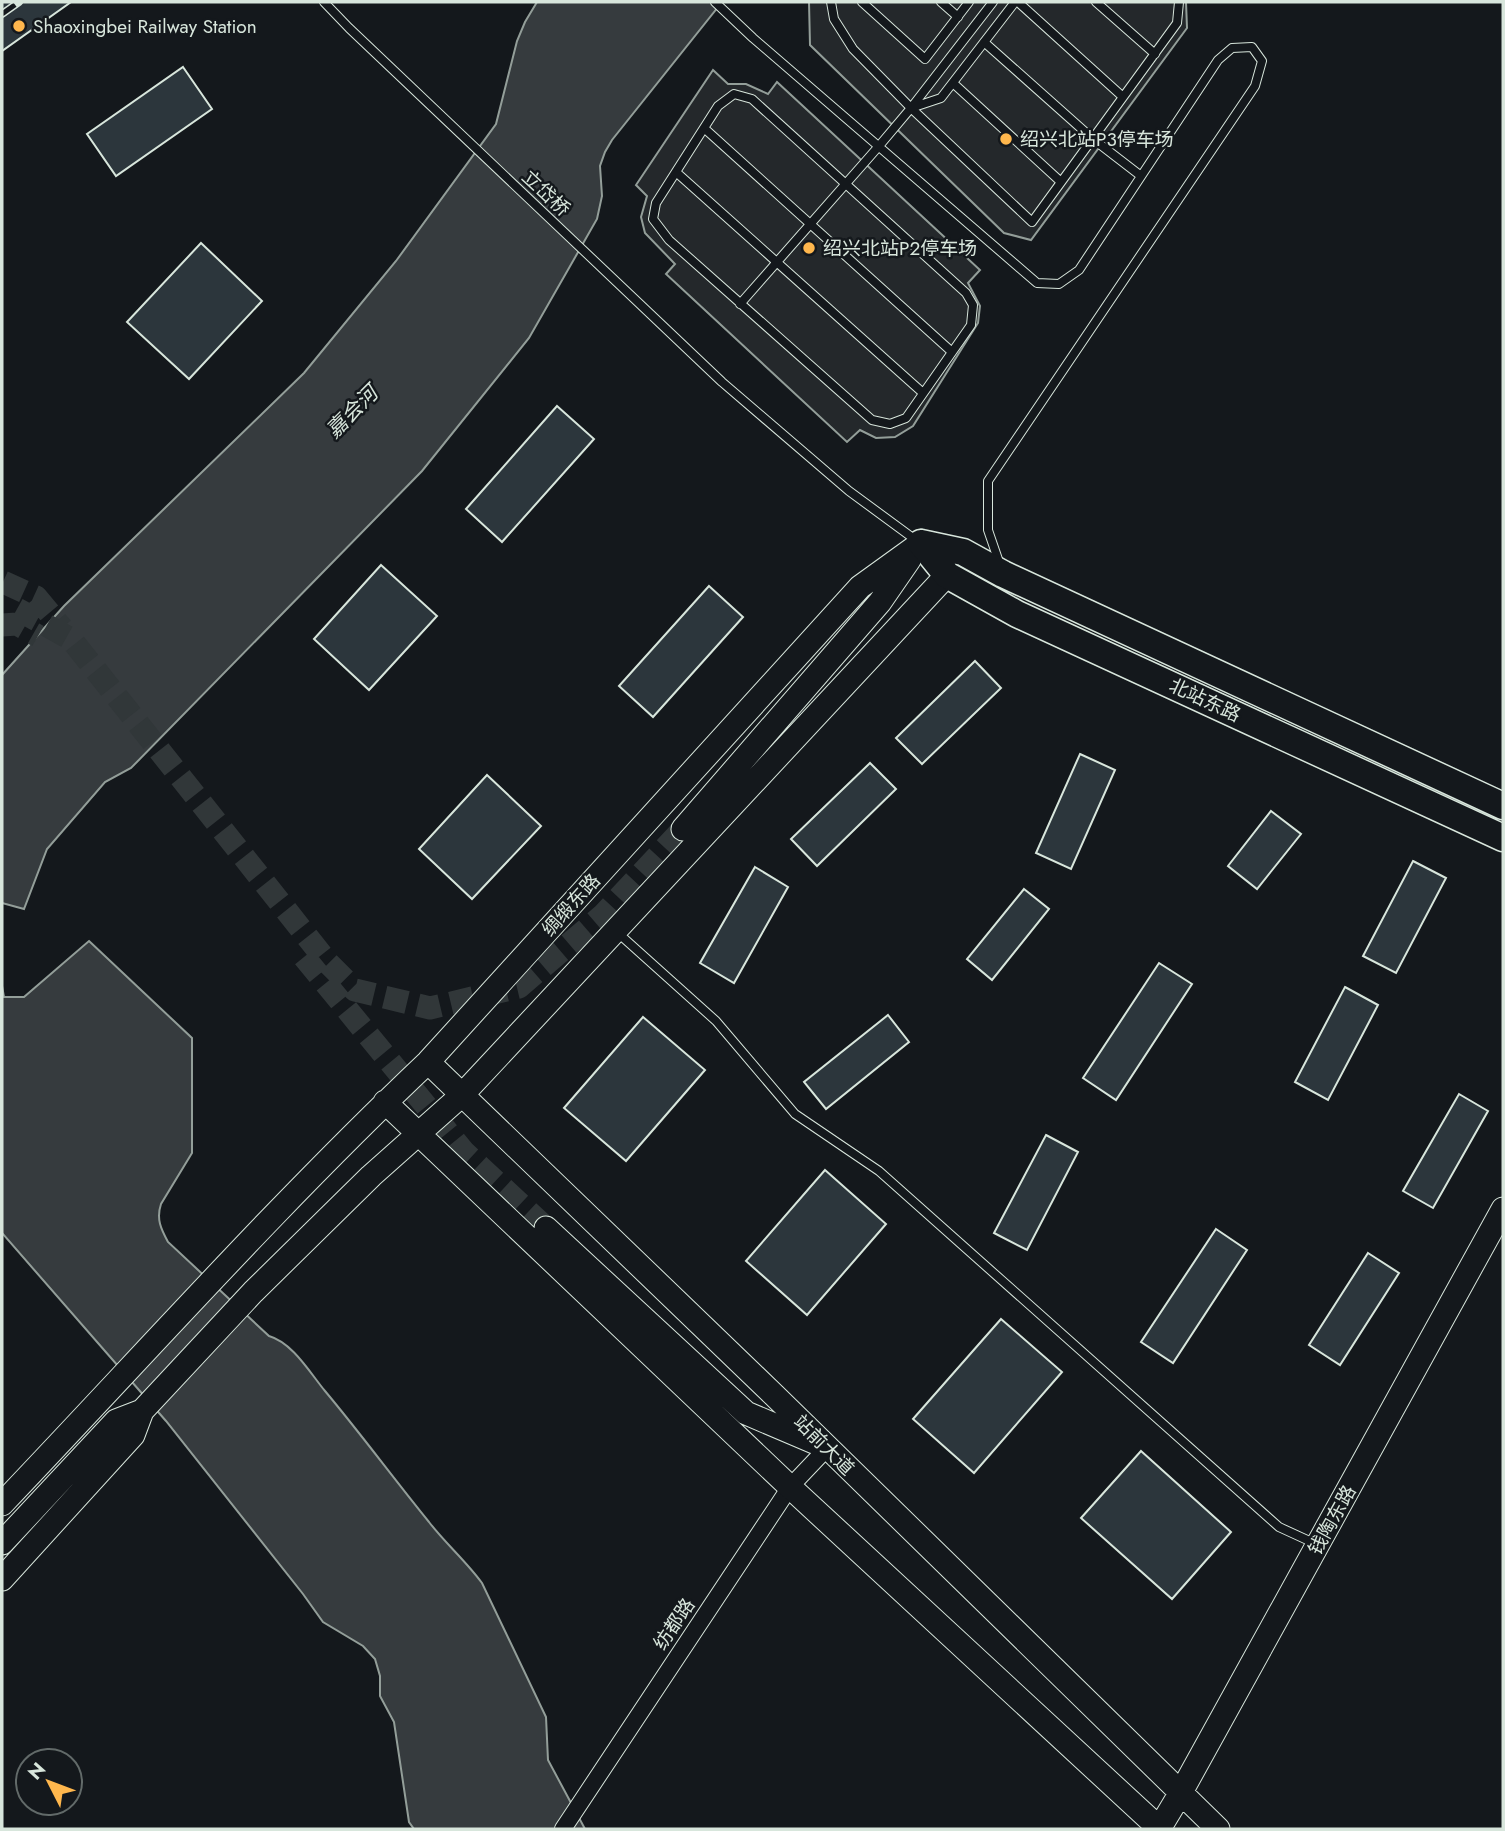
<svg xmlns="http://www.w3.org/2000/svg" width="1505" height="1831" font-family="Jost,'Noto Sans SC',sans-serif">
	<rect width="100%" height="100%" fill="#14181c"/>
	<path fill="#24282b" stroke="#939e99" stroke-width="2" d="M809,2H1186L1187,28L1031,240L1004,233L810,45Z
		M713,70L728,84H746L768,94L777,82L980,270L968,283L980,306L978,323L913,426L895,437L876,438L860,430L847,442L666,274L675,264L645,233L641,217L647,196L636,185Z"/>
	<path fill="#363b3e" stroke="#939e99" stroke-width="2" d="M537,2H722L612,140L605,152L600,166L602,196L597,219L529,338L422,471L131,768L105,782L47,849L24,909L2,903V675L64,606L304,373L396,261L496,124L517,41L525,22Z
		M89,941L192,1038V1153L161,1204C156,1219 161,1229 168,1242L269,1336C293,1343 310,1373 325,1391C361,1434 394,1479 429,1522C445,1543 466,1561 482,1583L546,1717L548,1760L585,1829H414L409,1822L394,1722L380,1696V1676L375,1659L363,1646L323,1622L303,1594L166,1421L2,1233V986L4,997H24Z"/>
	<path fill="#2c363c" stroke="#d8e6dc" stroke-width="2" d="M2,2H71L2,51Z
		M183,67L212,109L116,176L87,134Z
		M201,243L262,301L189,379L127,322Z
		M557,406L594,439L502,542L466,509Z
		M381,565L437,616L369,690L314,639Z
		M709,586L743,617L653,717L619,686Z
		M975,661L1001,688L922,764L896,738Z
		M1080,754L1115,770L1071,869L1036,853Z
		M870,763L896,789L817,866L791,839Z
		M487,775L541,826L472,899L419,849Z
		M1271,811L1301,834L1257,889L1228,866Z
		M1413,861L1446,878L1396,973L1363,956Z
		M755,867L788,887L734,983L700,963Z
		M1024,889L1049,909L992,980L967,959Z
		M1159,963L1192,984L1116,1100L1083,1078Z
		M1345,987L1378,1005L1328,1100L1295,1082Z
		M888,1015L909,1042L826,1109L804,1082Z
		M643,1017L705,1070L626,1161L564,1108Z
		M1459,1094L1488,1111L1433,1208L1403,1191Z
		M1046,1135L1078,1152L1027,1250L994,1233Z
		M825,1170L886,1224L807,1315L746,1261Z
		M1216,1229L1247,1250L1173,1363L1141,1342Z
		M1368,1253L1399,1273L1340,1365L1309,1345Z
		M1001,1319L1062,1372L974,1473L913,1419Z
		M1141,1451L1231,1532L1172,1599L1081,1518Z"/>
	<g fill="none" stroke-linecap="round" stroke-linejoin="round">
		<path stroke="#313739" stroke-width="23" stroke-dasharray="23 11" stroke-linecap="butt" d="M3,582L36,597L62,628
			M17,609L71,639L328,963L355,990L430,1008L519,987L603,915L683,829
			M2,625L17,624L38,636
			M304,957L464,1152L546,1228"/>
		<defs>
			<path id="lane" d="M324,2L349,28L722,382L849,491L917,541
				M715,2L753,38L1037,283L1059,284L1079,270L1218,60L1232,48L1252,47L1262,61L1255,86L988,481V530L1000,565
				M831,2L834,19L853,49L911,108L1032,222L1177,23L1179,2
				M862,2L925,59L969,2
				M941,2L958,17
				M1018,2L1123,97
				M1096,2L1155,54
				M984,42L1093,139L1141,176
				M953,83L1061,182
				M734,94L752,99L966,293L973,305L971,325L906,418L890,424L872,420L669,240L653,219L656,203L718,106Z
				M911,108L941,98L1015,2
				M704,128L952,352
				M676,172L923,393
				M740,304L879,146L911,108L993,2
				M618,933L716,1021L795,1114L879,1171L1279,1527L1316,1544"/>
			<path id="street" d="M563,1829L790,1487L827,1448"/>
			<path id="secondary" d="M683,829L880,602L909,560
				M428,1062L774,1395L1218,1829
				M385,1102L790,1487L1160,1829
				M546,1228L746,1413L814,1442
				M2,1504C143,1356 279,1203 428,1062L860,587L921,543
				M2,1543L116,1421L142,1411
				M2,1579L133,1435L142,1411L253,1292L371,1176L462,1095L947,575
				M1159,1829L1180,1794L1503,1209"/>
			<path id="primary" d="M921,543L947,575L1017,614L1503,838
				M921,543L963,552L1003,574L1503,806"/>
		</defs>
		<use href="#lane" stroke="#d8e6dc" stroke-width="10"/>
		<use href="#street" stroke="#d8e6dc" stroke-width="18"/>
		<use href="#secondary" stroke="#d8e6dc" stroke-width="25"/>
		<use href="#primary" stroke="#d8e6dc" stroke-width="29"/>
		<use href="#lane" stroke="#14181c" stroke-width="8"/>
		<use href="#street" stroke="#14181c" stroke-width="16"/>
		<use href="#secondary" stroke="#14181c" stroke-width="23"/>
		<use href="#primary" stroke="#14181c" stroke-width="26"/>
		<defs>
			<path id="rail" d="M2,14L19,2"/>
		</defs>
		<use href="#rail" stroke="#d8e6dc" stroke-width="8"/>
		<use href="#rail" stroke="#14181c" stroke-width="5" stroke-dasharray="16" stroke-linecap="butt"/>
	</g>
	<g fill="#ffb74d" stroke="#14181c" stroke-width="2.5">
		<circle cx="19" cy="26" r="7"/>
		<circle cx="1006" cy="139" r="7"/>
		<circle cx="809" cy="248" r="7"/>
	</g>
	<g text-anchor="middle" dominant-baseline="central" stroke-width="5" stroke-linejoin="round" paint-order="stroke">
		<g font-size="19" fill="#d8e6dc" stroke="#14181c" text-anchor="start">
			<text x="33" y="26">Shaoxingbei Railway Station</text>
			<text x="1020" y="139">绍兴北站P3停车场</text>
			<text x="823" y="248">绍兴北站P2停车场</text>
		</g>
		<g font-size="19" fill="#d8e6dc" stroke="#14181c">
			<text transform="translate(546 193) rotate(43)">立岱桥</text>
			<text transform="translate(1205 700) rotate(25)">北站东路</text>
			<text transform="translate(571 905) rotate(-48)">绸缎东路</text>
			<text transform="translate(824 1445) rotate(45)">站前大道</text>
			<text transform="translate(1332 1520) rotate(-61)">钱陶东路</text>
			<text transform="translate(674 1624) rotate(-56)">纺都路</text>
		</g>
		<g font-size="21" font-style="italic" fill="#d8e6dc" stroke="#14181c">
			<text transform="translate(352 412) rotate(-45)">嘉会河</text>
		</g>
	</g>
	<rect width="1505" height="1831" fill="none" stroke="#d8e6dc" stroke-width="7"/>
	<g transform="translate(49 1782) rotate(312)"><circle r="33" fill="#14181c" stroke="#626a69" stroke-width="2"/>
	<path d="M0-5L12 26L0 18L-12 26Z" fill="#ffb74d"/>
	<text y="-10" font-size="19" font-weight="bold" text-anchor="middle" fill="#d8e6dc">N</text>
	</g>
</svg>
